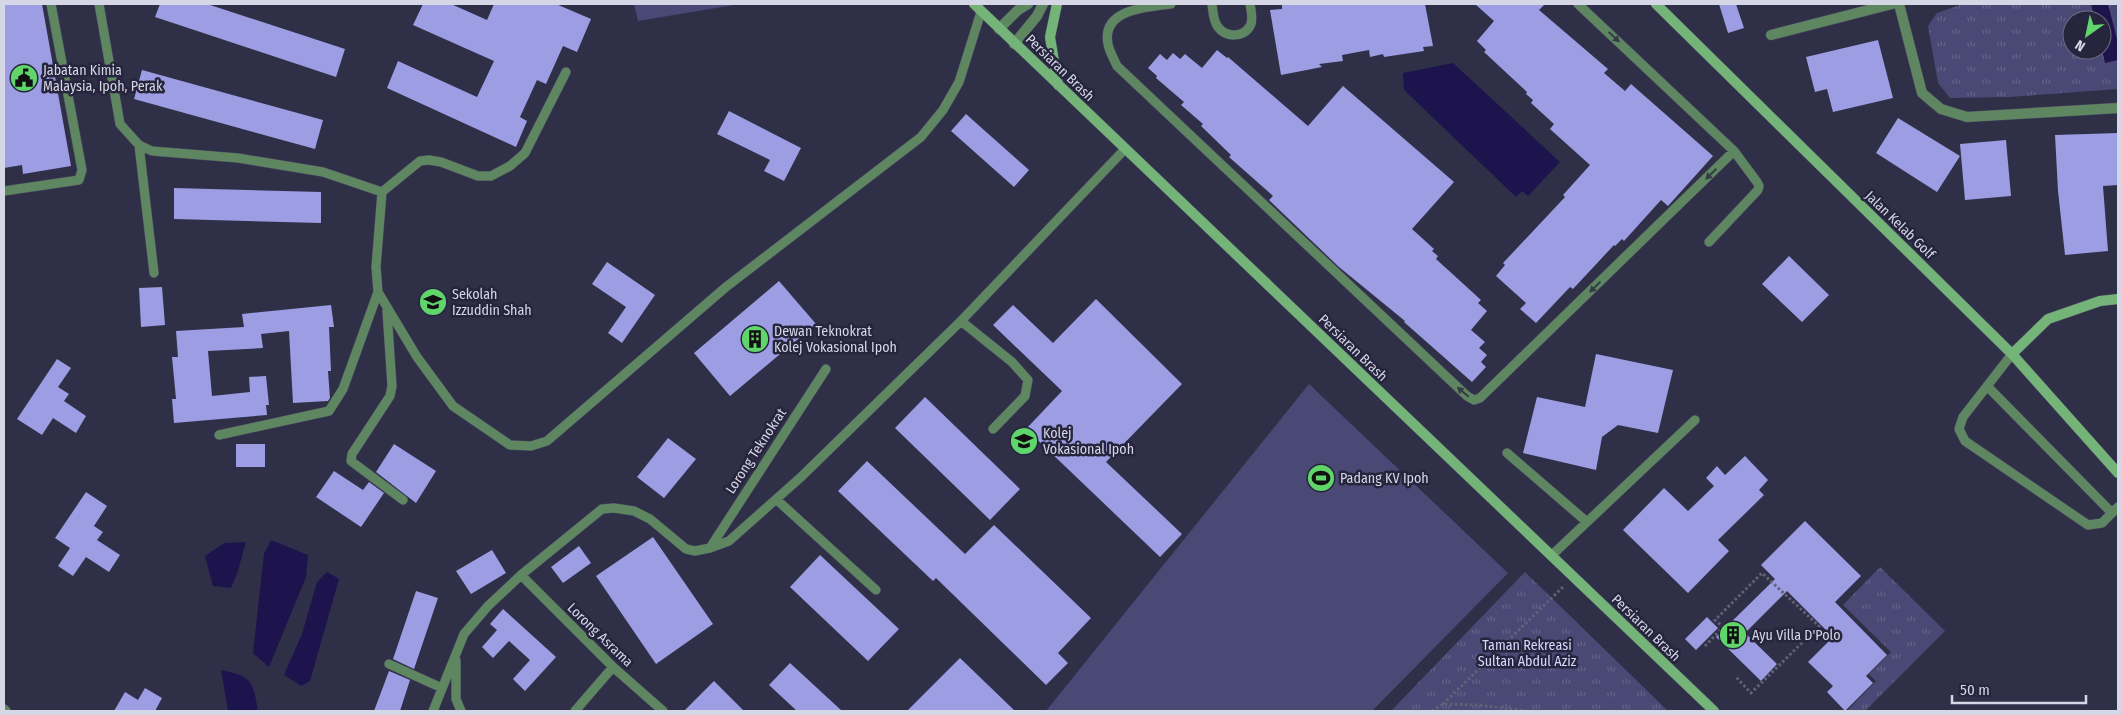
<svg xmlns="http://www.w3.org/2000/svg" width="2122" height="715" font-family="'Fira Sans Condensed',sans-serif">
	<defs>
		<pattern id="grass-tufts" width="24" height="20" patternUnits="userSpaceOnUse" patternTransform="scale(1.25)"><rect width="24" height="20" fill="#4a4975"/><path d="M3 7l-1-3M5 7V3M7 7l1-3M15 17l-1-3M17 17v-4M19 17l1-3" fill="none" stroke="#636289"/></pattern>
	</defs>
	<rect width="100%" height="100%" fill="#2f2f48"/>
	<path fill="url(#grass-tufts)" fill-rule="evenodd" d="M1963,4H2118V89L2009,97L1950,98L1938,83L1928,26L1937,13ZM2072,20H2102V50H2072Z
		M1880,567L1945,631L1865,711H1847L1876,681L1869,674L1891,652L1843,605Z
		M1525,572L1668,711H1391Z"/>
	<path fill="#4a4975" d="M634,4H740L638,21Z
		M1309,384L1508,573L1372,711H1046Z"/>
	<path fill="#1d144e" d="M2091,4H2108L2118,43V60L2105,63L2102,50V20H2095Z
		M1453,63L1560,162L1528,196L1522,191L1516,197L1404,90L1403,73Z
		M271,540L308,555L306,577L269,667L253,653L264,554Z
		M246,542L237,574L231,588L213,586L205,556L224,543Z
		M327,572L339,579L310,681L301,686L284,675L302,634L317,582Z
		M221,670C252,676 253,681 258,711H228Z"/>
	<path fill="#9d9de3" d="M4,4H42L71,166L23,174L22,165L4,168Z
		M160,4H207L345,49L336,77L155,17Z
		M423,4H451L487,20L494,4H556L591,19L577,52L563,46L546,84L537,80L520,117L527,121L516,147L387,88L398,61L477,97L494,61L413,25Z
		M1289,4H1425L1433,46L1423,47L1424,51L1384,57L1383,54L1370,57L1369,50L1342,55L1343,61L1319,64L1322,67L1281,75L1270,10L1282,9V5Z
		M1475,4H1545L1539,10L1608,69L1604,73L1625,91L1631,84L1713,156L1668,206L1661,200L1624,241L1622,239L1615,246L1614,245L1573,289L1570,287L1536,323L1520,309L1526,303L1496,276L1505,265L1503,263L1565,197L1563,195L1590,165L1550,129L1554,124L1531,103L1533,100L1526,94L1527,92L1484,52L1486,50L1477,41L1494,21Z
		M1719,4H1736L1744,28L1728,33Z
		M1878,40L1893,98L1833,112L1827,89L1815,92L1806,57Z
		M1217,50L1227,58L1228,57L1308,126L1343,86L1454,182L1412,229L1434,249L1432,251L1438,256L1436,259L1481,300L1478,303L1487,311L1471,330L1485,342L1479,348L1487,355L1481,362L1486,367L1472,382L1404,322L1405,321L1339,267L1269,200L1273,196L1229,157L1231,155L1201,126L1203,124L1181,105L1184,102L1156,78L1157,76L1148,68L1160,54L1167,60L1173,53L1180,59L1185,54L1202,68Z
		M142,70L323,120L315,149L134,99Z
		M729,111L801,148L784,181L764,171L770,160L717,134Z
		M966,114L1029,170L1014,187L951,131Z
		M1898,118L1960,156L1937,192L1876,153Z
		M2118,133V185L2103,186L2108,251L2065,255L2058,191L2055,135Z
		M2006,140L2011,196L1965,200L1960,144Z
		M174,188L321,192V223L174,219Z
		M1789,256L1829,295L1802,322L1762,284Z
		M607,262L655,295L622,343L608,333L626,307L592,284Z
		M779,281L816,324L730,396L694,353Z
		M162,287L165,325L141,327L139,288Z
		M1096,299L1182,384L1106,462L1182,534L1160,557L1026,429L1062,391L993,325L1013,305L1053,343Z
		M331,305L334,327H329L331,371H328L330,398L328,401L293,403L289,331L261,334L263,348L208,351L212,396L250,392L249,377L266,376L269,405H266L267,415L174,423L172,399H176L172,357H178L176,331L244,327L242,314Z
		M1596,354L1673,370L1658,433L1618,425L1602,437L1596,470L1523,453L1537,397L1585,407Z
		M57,359L71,368L58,387L69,394L64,401L86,416L76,433L53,418L42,435L17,419Z
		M925,397L1020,489L990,520L895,428Z
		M668,438L696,459L664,498L637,477Z
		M236,444H265V467H236Z
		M394,444L436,471L416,503L376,472Z
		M1745,456L1768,480L1759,490L1764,495L1718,540L1729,551L1688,593L1623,530L1664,488L1688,511L1714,486L1706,478L1717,466L1725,475Z
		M867,461L965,554L994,525L1091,618L1058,653L1068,663L1046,685L936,578L933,581L838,491Z
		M334,471L363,490L369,482L384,493L361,527L316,497Z
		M86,492L107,506L94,526L103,532L97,540L120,555L109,572L86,557L73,576L58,566L70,548L55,538Z
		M1805,521L1861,576L1835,602L1887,655L1866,676L1873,683L1845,711L1827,692L1833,686L1808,662L1833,637L1787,591L1745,633L1777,664L1761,681L1716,637L1775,579L1761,565Z
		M653,537L713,624L656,664L596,576Z
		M579,546L591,563L563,583L551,567Z
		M492,550L506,573L471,594L456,571Z
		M820,555L899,629L868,661L790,587Z
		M416,591L438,598L414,669L393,659Z
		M503,609L556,657L525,691L513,679L530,660L509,641L493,658L482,647L497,630L490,624Z
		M1707,617L1718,628L1696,650L1685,639Z
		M960,658L1015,711H907Z
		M790,663L842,711H797L769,685Z
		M389,671L410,680L400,711H374Z
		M714,681L744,711H684Z
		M145,688L162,698L155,711H114L125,692L138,700Z"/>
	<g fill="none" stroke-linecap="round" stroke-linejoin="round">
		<defs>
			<path id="lane" d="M99,4L120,124L139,145L152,151L238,158L323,172L382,192
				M1171,4C1147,7 1101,9 1108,44C1109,51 1114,59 1117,66L1467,396L1474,400L1480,398L1734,151L1578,4
				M1212,4C1213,11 1213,21 1218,27C1226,38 1245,38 1251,24C1253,17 1251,10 1250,4
				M566,72L525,153L510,166L491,176H478L441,162L429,160L420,161L382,192L376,267L378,292L417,357L453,406L510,445L531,446L547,441L726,287L921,137L943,110L959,82L981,12
				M139,145L154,273
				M4,191L79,180L82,170L51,4
				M1709,242L1758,190L1759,186L1757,182L1734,151
				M387,311L392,386L390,396L352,454L351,461L403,500
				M961,321L1012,362L1028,380L1025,396L993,429
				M2012,354L1963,417L1959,429L1965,441L2088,525L2102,523L2118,507
				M1987,386L2112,513
				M219,435L329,411L343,389L378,292
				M1507,453L1587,522
				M777,500L876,590
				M710,548L826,369
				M1551,556L1695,420
				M521,575L613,667L663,711
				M456,660V699L461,711
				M389,664L442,688
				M4,709L6,711
				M433,711L464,634L488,606L521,575L602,509L614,508L634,511L650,519L686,549L695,551L710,548L729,541L801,477L961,321L1125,149
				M575,711L613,667"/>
			<path id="street" d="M1899,4L1922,93L1941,109L1967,117L2118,108
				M999,29L1018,10L1028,4
				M1771,35L1892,4
				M1014,44L1037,16L1043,4"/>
			<path id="secondary" d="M974,4L1714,711
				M1057,4L1050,37L1058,85
				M1656,4L2012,354L2118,473
				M2012,354L2048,319L2100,301L2118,299"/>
		</defs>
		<use href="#lane" stroke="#4a4a61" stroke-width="10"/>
		<use href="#street" stroke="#4a4a61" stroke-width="11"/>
		<use href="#secondary" stroke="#4a4a61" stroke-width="11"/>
		<path stroke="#616278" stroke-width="3" stroke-dasharray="2.5 2.5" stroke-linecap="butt" d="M1705,646L1723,627L1715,620L1762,573L1819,626L1751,693L1735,676
			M1443,704L1564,586
			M1432,711L1443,704L1478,705L1527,711"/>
		<use href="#lane" stroke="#5e8660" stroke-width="9"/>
		<use href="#street" stroke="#5e8660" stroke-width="10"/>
		<use href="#secondary" stroke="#74b478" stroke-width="10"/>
	</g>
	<defs><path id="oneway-solid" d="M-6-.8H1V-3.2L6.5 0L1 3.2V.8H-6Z" transform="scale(1.25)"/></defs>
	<g fill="#343d46">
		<use href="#oneway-solid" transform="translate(1614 37) rotate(43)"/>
		<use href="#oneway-solid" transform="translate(1711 174) rotate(136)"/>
		<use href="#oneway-solid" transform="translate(1595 287) rotate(136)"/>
		<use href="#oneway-solid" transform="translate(1463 392) rotate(-140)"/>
	</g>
	<defs>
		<symbol id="civic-disc" viewBox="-11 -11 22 22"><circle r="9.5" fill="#5fd56b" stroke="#26253d"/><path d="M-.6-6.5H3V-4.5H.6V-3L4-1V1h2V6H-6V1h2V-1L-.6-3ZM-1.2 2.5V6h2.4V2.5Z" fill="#111"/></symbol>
		<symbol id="school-disc" viewBox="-11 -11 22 22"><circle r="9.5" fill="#5fd56b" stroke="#26253d"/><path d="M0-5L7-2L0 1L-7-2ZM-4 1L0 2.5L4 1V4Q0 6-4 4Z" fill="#111"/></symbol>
		<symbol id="building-disc" viewBox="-11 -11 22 22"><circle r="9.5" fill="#5fd56b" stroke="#26253d"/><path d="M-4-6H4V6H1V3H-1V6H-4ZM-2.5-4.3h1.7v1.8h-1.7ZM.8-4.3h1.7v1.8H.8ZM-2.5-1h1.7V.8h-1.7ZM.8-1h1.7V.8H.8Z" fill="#111"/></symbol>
		<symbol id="stadium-disc" viewBox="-11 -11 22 22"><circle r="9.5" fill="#5fd56b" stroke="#26253d"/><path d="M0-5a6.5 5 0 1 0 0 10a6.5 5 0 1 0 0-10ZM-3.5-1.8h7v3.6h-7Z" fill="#111"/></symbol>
	</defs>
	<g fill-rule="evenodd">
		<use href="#civic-disc" x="8" y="62" width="32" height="32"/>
		<use href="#school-disc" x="417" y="286" width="32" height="32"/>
		<use href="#building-disc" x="739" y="323" width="32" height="32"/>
		<use href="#school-disc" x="1008" y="425" width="32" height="32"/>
		<use href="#stadium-disc" x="1305" y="462" width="32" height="32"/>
		<use href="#building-disc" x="1717" y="619" width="32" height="32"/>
	</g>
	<g text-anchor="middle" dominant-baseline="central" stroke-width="5" stroke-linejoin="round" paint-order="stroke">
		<g font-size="14" fill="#d5d6e6" stroke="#26253d">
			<text transform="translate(1060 68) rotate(44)">Persiaran Brash</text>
			<text transform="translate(1900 225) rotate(44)">Jalan Kelab Golf</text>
			<text transform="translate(1353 348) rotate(44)">Persiaran Brash</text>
			<text transform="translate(756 451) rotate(-57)">Lorong Teknokrat</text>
			<text transform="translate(1646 628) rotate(44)">Persiaran Brash</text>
			<text transform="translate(600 635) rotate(44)">Lorong Asrama</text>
		</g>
		<g font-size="14" fill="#d5d6e6" stroke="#26253d" text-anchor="start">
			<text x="43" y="70">Jabatan Kimia<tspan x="43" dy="16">Malaysia, Ipoh, Perak</tspan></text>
			<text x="452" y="294">Sekolah<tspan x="452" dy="16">Izzuddin Shah</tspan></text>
			<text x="774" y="331">Dewan Teknokrat<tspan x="774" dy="16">Kolej Vokasional Ipoh</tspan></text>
			<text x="1043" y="433">Kolej<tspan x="1043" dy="16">Vokasional Ipoh</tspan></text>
			<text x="1340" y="478">Padang KV Ipoh</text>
			<text x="1752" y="635">Ayu Villa D'Polo</text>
		</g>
		<g font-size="14" fill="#d7d8ff" stroke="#26253d">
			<text x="1527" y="645">Taman Rekreasi<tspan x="1527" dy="16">Sultan Abdul Aziz</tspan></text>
		</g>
	</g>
	<rect width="2122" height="715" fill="none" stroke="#d5d6e6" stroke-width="10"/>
	<g transform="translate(2087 35) rotate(213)"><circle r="24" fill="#26253d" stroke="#6c6c81"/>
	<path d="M0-4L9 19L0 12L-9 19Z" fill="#5fd56b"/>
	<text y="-8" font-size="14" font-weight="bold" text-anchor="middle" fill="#d5d6e6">N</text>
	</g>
	<path d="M1952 695v8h134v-8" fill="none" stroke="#d5d6e6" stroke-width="2.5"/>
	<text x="1960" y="695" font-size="15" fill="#d5d6e6" stroke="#26253d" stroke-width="4" paint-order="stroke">50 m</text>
</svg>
